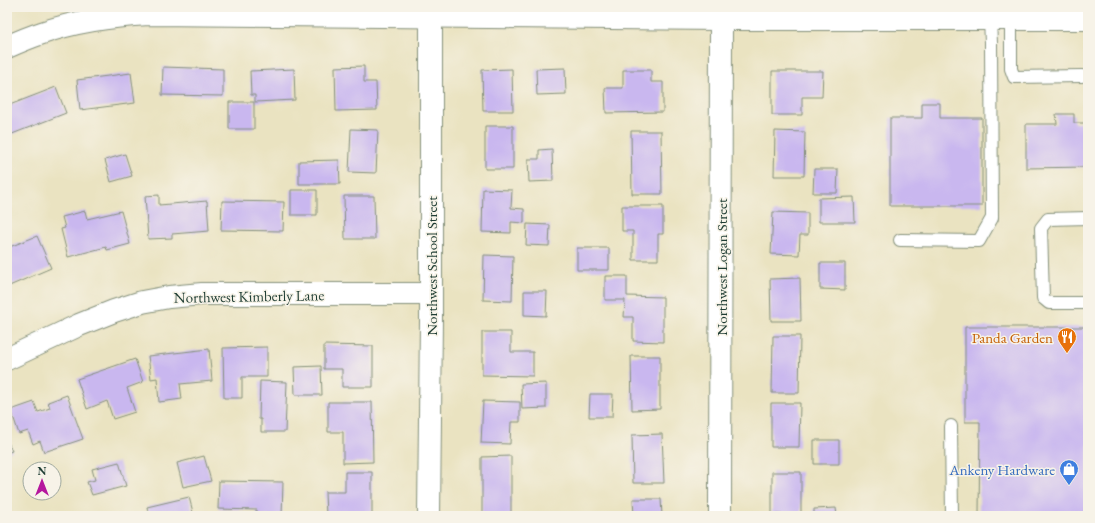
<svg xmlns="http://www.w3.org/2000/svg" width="1095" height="523" font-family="'EB Garamond',serif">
	<rect width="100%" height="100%" fill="#f7f3e8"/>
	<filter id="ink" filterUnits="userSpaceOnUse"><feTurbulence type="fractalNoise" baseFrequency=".025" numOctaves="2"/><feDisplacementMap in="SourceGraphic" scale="8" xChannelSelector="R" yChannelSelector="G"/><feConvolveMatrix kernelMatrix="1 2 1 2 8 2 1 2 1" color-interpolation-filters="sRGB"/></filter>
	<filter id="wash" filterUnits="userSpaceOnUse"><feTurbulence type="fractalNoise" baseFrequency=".012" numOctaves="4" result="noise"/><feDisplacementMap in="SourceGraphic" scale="16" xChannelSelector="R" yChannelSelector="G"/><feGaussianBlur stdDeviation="0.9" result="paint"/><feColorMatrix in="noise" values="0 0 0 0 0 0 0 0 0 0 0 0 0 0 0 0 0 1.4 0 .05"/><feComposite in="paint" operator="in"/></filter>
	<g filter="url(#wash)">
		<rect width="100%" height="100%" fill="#eae3c1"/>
		<g id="blocks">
			<path fill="#c9b7ef" d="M364,66V82H376L377,110L336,111L335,67Z
				M163,67L223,69V96L162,95Z
				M565,68L566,94L537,95L536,69Z
				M294,69L295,100L255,102V95H251L250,71Z
				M512,69L513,111H483L482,70Z
				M623,70H651V82H663V112L606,113L605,88H623Z
				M772,71H823L822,97H802V115H772Z
				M131,73L135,103L80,110L77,80Z
				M56,87L66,113L7,136V106Z
				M229,102H254V129H229Z
				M922,103H940V118H982V206H890V118H922Z
				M1056,114H1074V123H1088V167L1026,168V124H1057Z
				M485,126H513V169H485Z
				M351,129L378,130L376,173L349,172Z
				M631,131H661L662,194H632Z
				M775,131L805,132L804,176H774Z
				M552,149L553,181L529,182L528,159H539V150Z
				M125,154L132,176L111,182L105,160Z
				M339,160L340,184H299V161Z
				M814,169H838L837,193H813Z
				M483,189L512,190L511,208L524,209V223L511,222V233L482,232Z
				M291,190H317V215H291Z
				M159,195V205L207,201L209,231L172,234V238L148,239L145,196Z
				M344,196H374L375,239H345Z
				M854,197L855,222H819V198Z
				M222,201L284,202L283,231L221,230Z
				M622,206H663V234H658V260H633V231H622Z
				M85,211L87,219L121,211L130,244L107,250L106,247L68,257L61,229L65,228L62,217Z
				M773,212L808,213V235H800L799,255L771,254Z
				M527,224L550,225L549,246L526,245Z
				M37,236L51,268L7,287V248Z
				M577,248H609V270H577Z
				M484,255L513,256L512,301L483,300Z
				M820,263H845V290L820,289Z
				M605,276H627V296L663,297V342L633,341V317H624L625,300H605Z
				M800,278L801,321H771L770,279Z
				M524,291H547L546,316L524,315Z
				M965,327H1088V515L979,514L980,422H965Z
				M482,332H511V352H533V376L482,375Z
				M773,336H800L799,393H772Z
				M324,345L373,346V387H342V369H324Z
				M267,347V377H242V398H224L223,348Z
				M209,349L212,381L180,384L182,399L159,402L157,378L151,379L148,356Z
				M631,356H660V409L632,410Z
				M135,359L143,382L127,388L135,412L113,419L107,401L87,409L77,379Z
				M321,366L322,395H295L294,367Z
				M260,381L287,382L285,432H261V419H259Z
				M546,383V408L522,409L521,384Z
				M590,394H613L612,417H589Z
				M67,395L83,439L44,452L40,441L33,444L28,431L19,434L11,410L34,402L38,412L50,408L48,402Z
				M483,401L520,402V422H511L510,444L481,443Z
				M328,402H372L373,462L343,463V432H328Z
				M771,403H800L799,447H771Z
				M662,434L664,483H633L632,435Z
				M7,440L12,451L7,453Z
				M814,440H839V464H814Z
				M204,456L211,481L183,487L177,463Z
				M511,456V516H482V457Z
				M119,462L126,486L92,495L87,482L95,480L92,469Z
				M345,472H372V516H326L325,492H345Z
				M772,472H801V515L772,514Z
				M219,481L283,482L282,516H257V510L218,509Z
				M189,497L194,516H149L147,507Z
				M633,499H661L662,516H634Z
				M836,508L837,516H814V509Z"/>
		</g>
	</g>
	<g filter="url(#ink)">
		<use href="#blocks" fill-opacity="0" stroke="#84907a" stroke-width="1"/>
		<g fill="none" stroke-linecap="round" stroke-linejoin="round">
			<defs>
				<path id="lane" d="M1011,19V69L1014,77L1082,76
					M1088,218L1048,219L1041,228L1043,298L1049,303H1088
					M900,240L979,241L992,218L991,43L990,19
					M951,426L952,516"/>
				<path id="street" d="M7,359L79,325L114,311L142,302L169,297L202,294H431
					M429,516L431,320V17
					M720,516L721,19"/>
				<path id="secondary" d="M7,47C18,42 30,37 42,33C76,21 112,16 149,14L721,19H1088"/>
			</defs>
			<use href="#lane" stroke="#84907a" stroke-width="14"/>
			<use href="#street" stroke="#84907a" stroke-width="24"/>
			<use href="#secondary" stroke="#84907a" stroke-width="24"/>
			<use href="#lane" stroke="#fff" stroke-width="12"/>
			<use href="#street" stroke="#fff" stroke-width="22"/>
			<use href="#secondary" stroke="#fff" stroke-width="22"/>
		</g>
	</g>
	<defs>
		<symbol id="restaurant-pin" viewBox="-11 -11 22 30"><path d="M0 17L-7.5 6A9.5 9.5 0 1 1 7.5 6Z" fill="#e8710a" stroke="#f7f3e8"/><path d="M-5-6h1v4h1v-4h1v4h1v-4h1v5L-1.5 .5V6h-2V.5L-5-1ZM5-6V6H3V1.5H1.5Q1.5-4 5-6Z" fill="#fff"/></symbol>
		<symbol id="shop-pin" viewBox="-11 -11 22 30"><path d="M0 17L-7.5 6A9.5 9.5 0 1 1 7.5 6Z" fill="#3f7fe0" stroke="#f7f3e8"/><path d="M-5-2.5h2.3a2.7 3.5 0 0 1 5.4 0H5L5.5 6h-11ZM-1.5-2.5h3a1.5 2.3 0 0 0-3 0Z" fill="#fff"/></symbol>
	</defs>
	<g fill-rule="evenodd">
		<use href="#restaurant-pin" x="1056" y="326" width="22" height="30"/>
		<use href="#shop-pin" x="1058" y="458" width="22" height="30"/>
	</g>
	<g text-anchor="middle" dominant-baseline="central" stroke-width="3" stroke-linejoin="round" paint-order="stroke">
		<g font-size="15" fill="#1f3d34" stroke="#f7f3e8">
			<text transform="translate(431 266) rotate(-90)">Northwest School Street</text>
			<text transform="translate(721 267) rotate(-90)">Northwest Logan Street</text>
			<text transform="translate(249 296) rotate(-1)">Northwest Kimberly Lane</text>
		</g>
		<g font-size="15" fill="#c56008" stroke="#f7f3e8" text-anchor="end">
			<text x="1053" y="337">Panda Garden</text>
		</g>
		<g font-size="15" fill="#366cbe" stroke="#f7f3e8" text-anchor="end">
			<text x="1055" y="469">Ankeny Hardware</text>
		</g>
	</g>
	<rect width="1095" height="523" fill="none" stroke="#f7f3e8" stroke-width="24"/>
	<g transform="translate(42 481)"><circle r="19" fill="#f7f3e8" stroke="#a1aaa0"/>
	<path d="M0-3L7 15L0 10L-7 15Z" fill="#b5179e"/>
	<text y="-6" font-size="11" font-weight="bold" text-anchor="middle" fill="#1f3d34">N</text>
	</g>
</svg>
